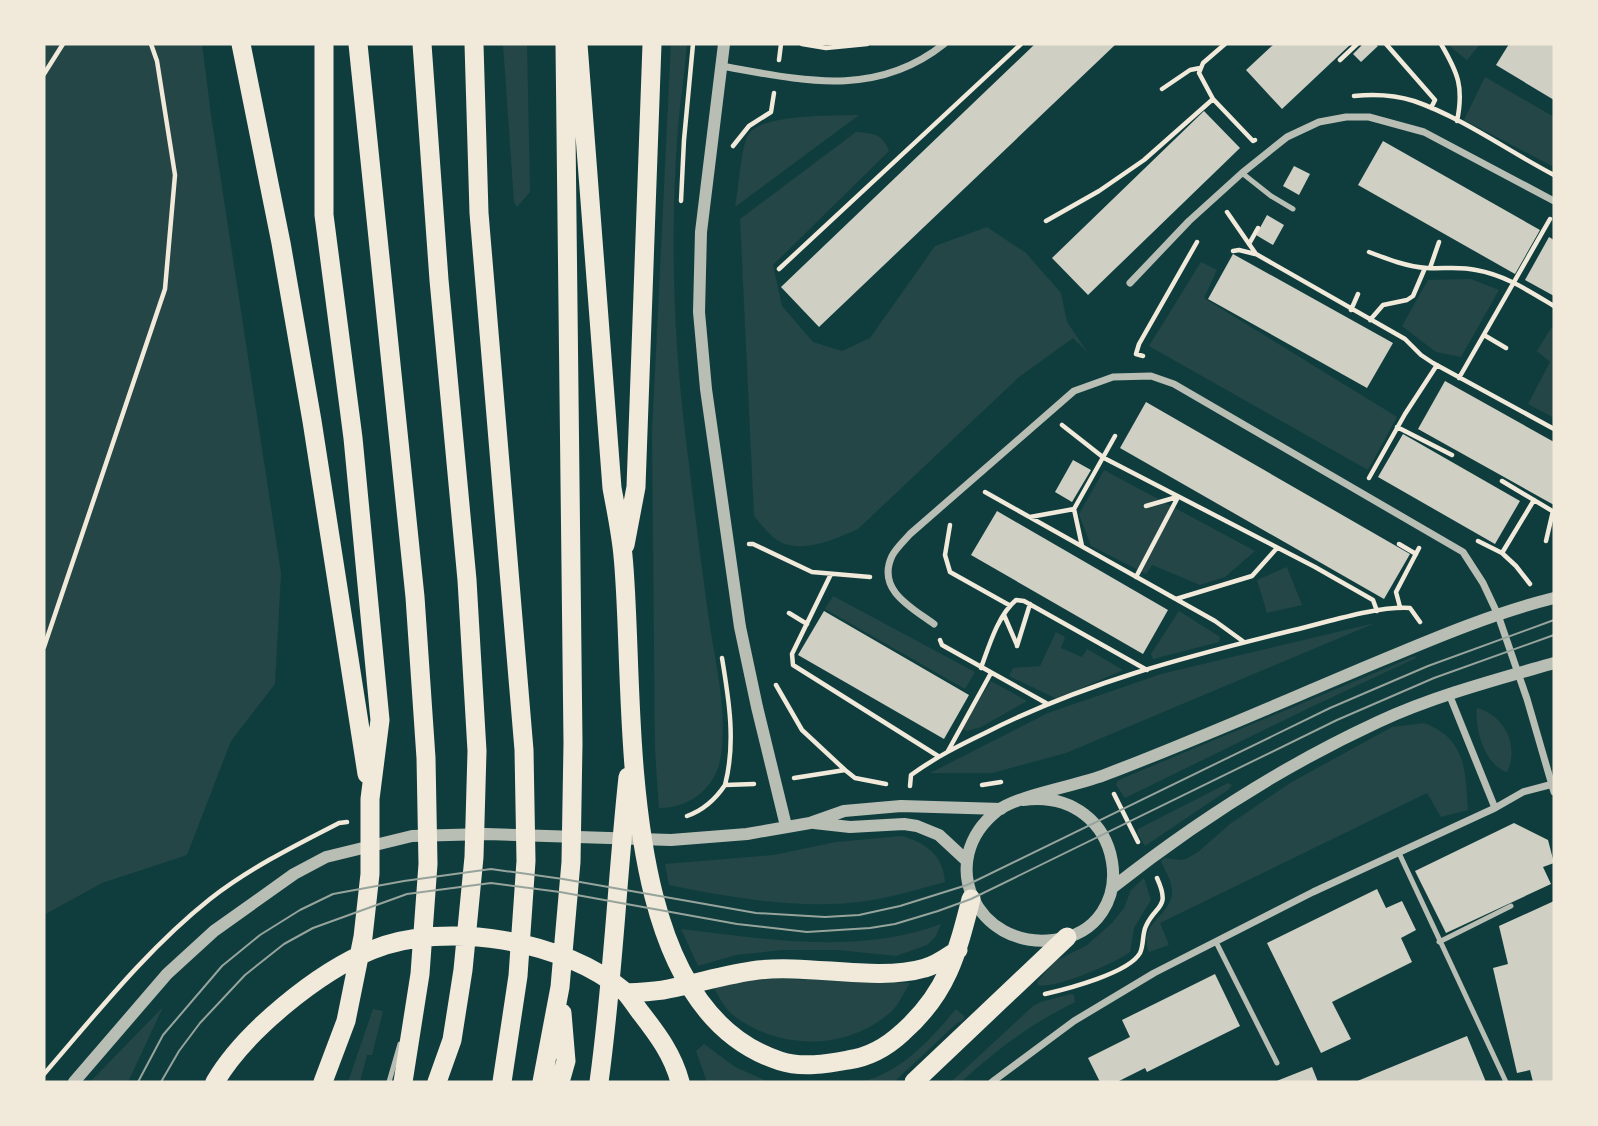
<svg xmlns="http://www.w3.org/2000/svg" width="1598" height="1126" font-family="'PT Sans Narrow',sans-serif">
	<rect width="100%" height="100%" fill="#0f3d3e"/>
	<path fill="#244646" d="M44,44H202L211,115L281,573L275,684L231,741L187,855L102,883L44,915Z
		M503,44H527L530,192L517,207L514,202Z
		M671,44H687C685,72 680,100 678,128C670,232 673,336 686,440C693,498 700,556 708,613C714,660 728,707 721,755C717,787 691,808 659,808L655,750L652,433Z
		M1447,44H1480L1467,60Z
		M1485,77L1554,117V167L1464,120Z
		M859,115L735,207C739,188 740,155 747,137C757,113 835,116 859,115Z
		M856,132C873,133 883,134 889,151L773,265L782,306L813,342L842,351L870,338L935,246L987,227L1026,253L1061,293L1067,322L1088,353L1073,338L1019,377L858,529C833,540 797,557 773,537C766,531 760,523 754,516L740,219Z
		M1201,262L1217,270L1204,298L1397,417L1368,470L1149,346Z
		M1471,279L1499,290L1461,357L1436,352L1402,326L1428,280Z
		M1551,328L1554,330V418L1528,404L1550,362L1537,351Z
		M1104,470L1255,551L1225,577L1200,585L1152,565L1146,574L1091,546L1079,514Z
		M1287,567L1302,605L1267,613L1257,580Z
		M833,596L975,672L965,689L825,609Z
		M1179,611L1220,637L1219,642L1153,659L1151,654Z
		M1375,623L1066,753L992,773H930L1048,713L1161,674Z
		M1056,632L1065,637L1061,648L1082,657L1087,649L1123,670L1057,699L1009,676L1013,668L1040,666Z
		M1415,656L1416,658L1311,707L1125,798L1116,785L1117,782L1121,779Z
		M991,681L1027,701L981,727L967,731L961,728Z
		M1477,708C1504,715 1520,746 1507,772C1485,766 1474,728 1477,708Z
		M1424,723C1467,739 1465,771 1468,810L1441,817L1427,793L1160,923L1169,945L1149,952C1137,923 1170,918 1172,893C1173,881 1165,872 1161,861L1164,858L1180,860L1186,859L1198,852L1230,824L1290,783L1392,727Z
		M1228,783L1232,785L1228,790L1145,846L1137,833L1138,829Z
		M902,836C926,843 943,855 945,882C919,889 893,897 867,901C801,910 733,898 669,885L665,864L774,855L836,842Z
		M1144,878L1151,900L1134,928L1130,952C1116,963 1053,990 1038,985L1037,982L1055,961L1086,946L1112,923L1124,908L1131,890Z
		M941,924L936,936L927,945L896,956L838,950H782L736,955L698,966L681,929C766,939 858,955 941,924Z
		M756,978L910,983C904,992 899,1004 892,1011C848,1051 779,1051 733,1015C725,1009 719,997 714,988Z
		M1070,994L1074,995L1075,1002C1029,1025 999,1048 961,1082H951L1033,1006L1041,1002Z
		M163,1007L128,1082H90Z
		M373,1009L383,1011L372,1055H367L360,1082H348Z
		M956,1009L965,1017L961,1022L957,1023L894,1082H860C901,1073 930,1040 956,1009Z
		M704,1044L735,1067L769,1082H707L696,1051Z"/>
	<path fill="#cfcfc3" d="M1035,44H1116L819,327L781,287Z
		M1274,44H1351L1282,109L1246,70Z
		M1363,44H1375L1378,46L1361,62L1353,54Z
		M1509,44H1554V100L1496,65Z
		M1204,111L1240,148L1088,295L1052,258Z
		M1383,141L1540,230L1515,274L1358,185Z
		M1294,166L1310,174L1299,195L1283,186Z
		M1267,215L1284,225L1273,245L1256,235Z
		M1549,237L1554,240V296L1525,280Z
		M1233,254L1393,343L1367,388L1208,299Z
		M1445,381L1554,442V505L1418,429Z
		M1146,402L1410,554L1384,599L1120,448Z
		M1403,434L1520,501L1495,544L1378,477Z
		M1073,460L1091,470L1072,502L1055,492Z
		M997,511L1168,610L1143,654L971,555Z
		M824,611L969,695L944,739L798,655Z
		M1514,823L1548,840L1554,863L1543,867L1551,884L1446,933L1415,871Z
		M1377,889L1386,908L1402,901L1416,930L1401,938L1412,962L1332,1002L1351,1039L1321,1053L1267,943Z
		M1554,901V1082H1533L1530,1070L1517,1073L1493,968L1508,964L1499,926Z
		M1215,974L1240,1026L1147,1072L1145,1068L1117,1082H1100L1088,1058L1130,1037L1122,1020Z
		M1467,1036L1486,1082H1355Z
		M1312,1067L1318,1082H1274Z"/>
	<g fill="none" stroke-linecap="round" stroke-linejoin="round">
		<path stroke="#f1e9da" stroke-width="4.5" d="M802,44L826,48L867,44
			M1225,44L1203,63L1199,73L1213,99L1253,141L1255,140
			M1386,44L1435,100L1431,108
			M1441,44C1458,73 1464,87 1457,121
			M779,60L781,44
			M1340,60L1357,44
			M44,74L63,44
			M1162,89L1190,70L1200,68
			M1354,96C1373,94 1395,95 1414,101C1463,118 1508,151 1554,175
			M733,146L749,126L771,112L774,93
			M681,201L684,140L693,44
			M1227,212L1256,254L1405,339L1421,355L1433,363L1554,429
			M1046,221L1099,191L1144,160L1213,99
			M1249,244L1258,228
			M1233,251L1239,250L1255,254
			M1369,252C1387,259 1408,267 1427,268C1443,269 1460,266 1476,270C1505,275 1529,291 1554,306
			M1430,268L1439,242
			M779,269L1021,44
			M1351,310L1358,294
			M1370,320L1383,305L1407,300L1413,296L1425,268
			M1484,335L1506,348
			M1143,356L1136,354L1139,344L1197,242
			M1459,378L1550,219
			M1062,425L1104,458L1315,567L1373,600L1377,611
			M1397,427L1452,455
			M1369,478L1405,414L1437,365
			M1502,481L1554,512
			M985,492L1215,621L1244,642
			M1146,506L1177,497
			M1074,509L1082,546
			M1030,517L1074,509L1115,436
			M950,525L945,555L950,572L1009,605
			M1478,541L1502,553
			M1546,541L1553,511
			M749,544H753L812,572L870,577
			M1399,544L1416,554
			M831,574L792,654L793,665L938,756
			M1136,577L1178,497
			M1530,584L1516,566L1502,553L1534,500
			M1176,599L1252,576L1277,548
			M1400,607L1396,592L1419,548
			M789,613L807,624
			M1004,615L1017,645
			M940,640L942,645L1046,703
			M1017,646L1030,604
			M44,647L165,289L175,175L157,61L151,44
			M722,658C729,700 736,743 725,785
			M981,668C989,646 998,615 1016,600L1024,601L1147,670
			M776,685L802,730L845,770
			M948,751L991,673
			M794,778L845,770L855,778L886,784
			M982,785L1001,782
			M910,786L911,775C936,757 958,746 985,733C1083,683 1188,656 1294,630C1328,622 1376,606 1410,608L1420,622
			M1114,794L1138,842
			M687,816C704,810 715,800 725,785L754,784
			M1045,994C1067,989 1129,973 1140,953C1144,945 1142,934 1146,926C1156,904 1171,909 1157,878
			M44,1074C96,1014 147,949 210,899C250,868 294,846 339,823L347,822"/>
		<path stroke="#b8beb3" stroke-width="5" d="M1242,173L1271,196L1293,209
			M1399,853L1506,1082
			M1216,942L1277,1063
			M1439,942L1511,906
			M389,1082L400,1044"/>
		<path stroke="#b8beb3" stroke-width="7" d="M721,66C801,80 875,99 944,44
			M1130,283L1189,221L1242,173L1287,137L1319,122L1346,117H1369L1424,132L1554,201
			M934,624C912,608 876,590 892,556C896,548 904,541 910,534L1074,391L1113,377L1151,376L1174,384L1463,552L1483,583L1498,615L1527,699L1554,792
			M1449,694L1495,808
			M992,1082L1074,1021L1154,973L1313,892L1495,808L1523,792L1553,784"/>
		<path stroke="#b8beb3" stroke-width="12" d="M724,44L701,232L699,312L706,389L740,627L757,707L786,826
			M1023,800C1127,786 1146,930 1053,940C977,949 934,861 997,811C1020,794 1078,786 1107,774C1191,742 1273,706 1356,671C1421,644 1486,615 1554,598
			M814,823L850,827L904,824L917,826L939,835L967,861
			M1112,888C1194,823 1283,766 1378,722C1434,696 1495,680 1554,663
			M74,1082L167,974L214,931L294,874L326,857L412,836L486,834L671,840L747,834L810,823L844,811L901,806L1001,809"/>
		<path stroke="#f1e9da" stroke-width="19" d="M241,44L281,243L312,421L367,774
			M358,44L415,597L426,758L428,864L420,974L403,1082
			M422,44L439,280L467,580L477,751L474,857L463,970L452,1040L437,1082
			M474,44L479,213L524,750L526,861L518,976L502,1082
			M578,44L612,488C616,510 621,533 623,556C637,697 609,1006 780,1061C801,1068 827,1064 848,1060C870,1057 887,1047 903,1032C947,993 957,954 971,899
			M625,545L636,487L652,44
			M626,993C640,992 655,992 668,989C699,983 727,974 758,970C810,964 877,982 925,968C937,965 947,957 958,950
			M215,1082C244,1032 318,972 372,950C445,920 565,940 625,992C631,998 636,1007 641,1013C658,1035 673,1055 680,1082
			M323,1082L346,1021L363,937L370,874V799L380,720L353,438L324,215V44
			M542,1082L560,987L571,862L573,743L565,44
			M560,1082L566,1061L562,1013
			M599,1082C613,981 617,879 628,777
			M914,1082L1067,937"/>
		<path stroke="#97a49c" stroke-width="2" d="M138,1082L163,1035L222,966L260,935L300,910L333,894L404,881L491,869L563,879L756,913L825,917L859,915L900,906L967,885L1330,708L1428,666L1554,620
			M161,1082L179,1051L200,1023L245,975L284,944L313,928L407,894L491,883L560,892L737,924L807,932L870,928L895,924L938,911L971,899L1337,720L1434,678L1554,635"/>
	</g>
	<rect width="1598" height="1126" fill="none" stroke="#f1e9da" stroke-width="91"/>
</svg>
